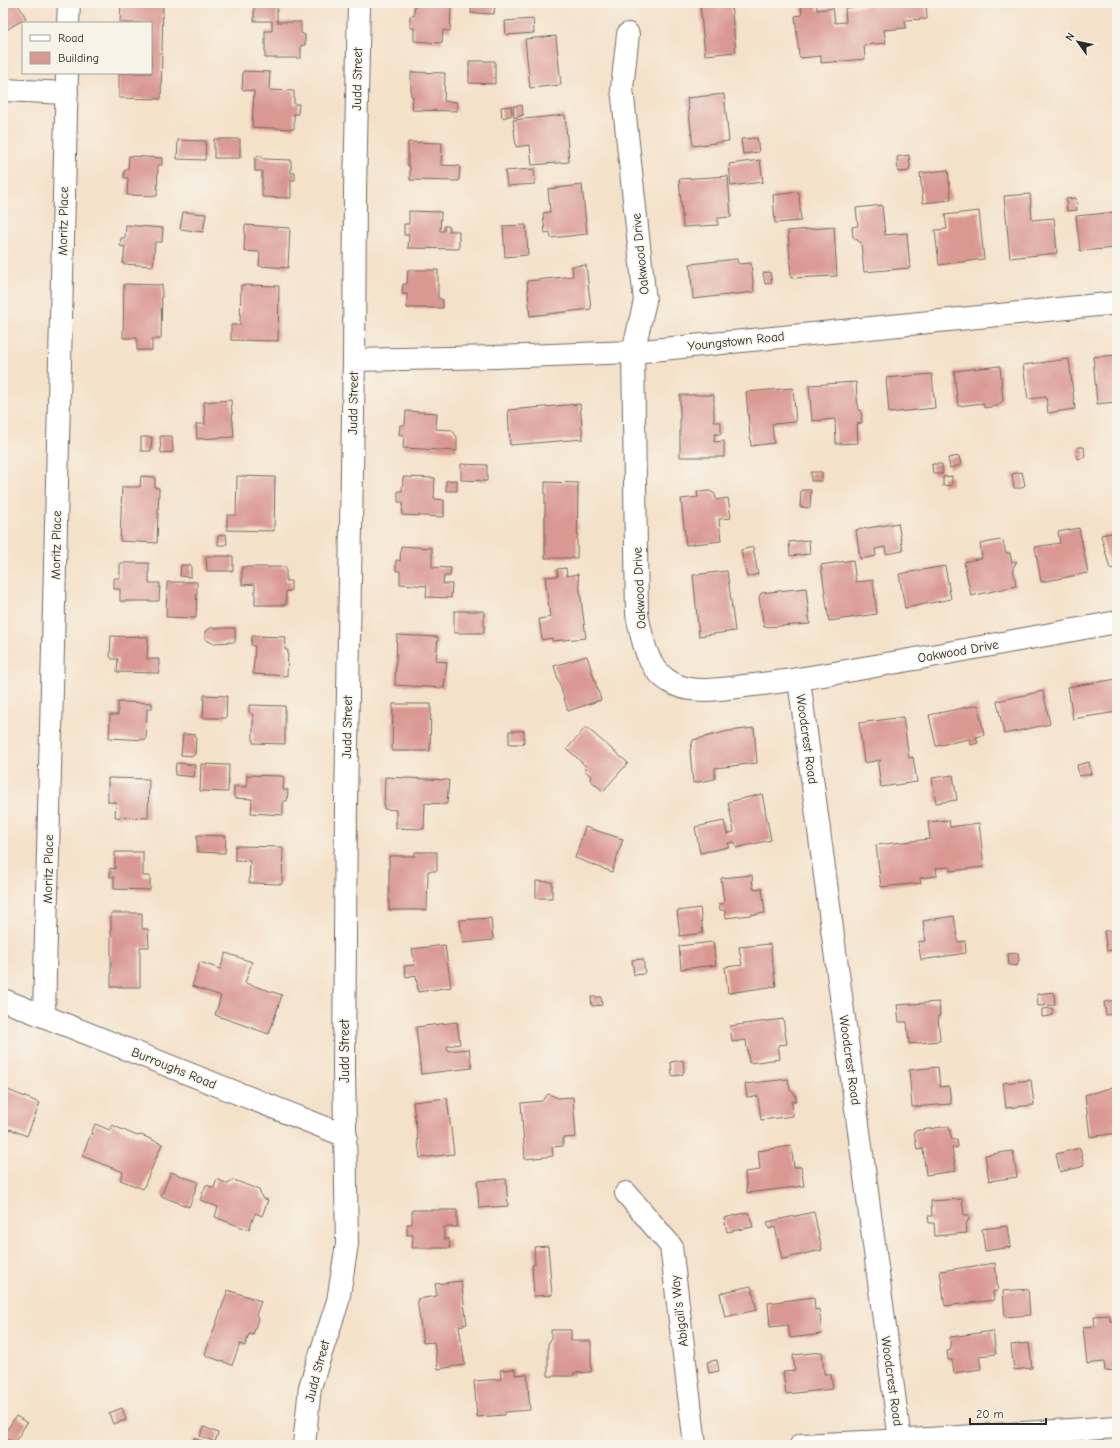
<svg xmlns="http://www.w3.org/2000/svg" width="1120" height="1448" font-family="'Comic Neue',sans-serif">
	<rect width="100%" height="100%" fill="#f7f3e8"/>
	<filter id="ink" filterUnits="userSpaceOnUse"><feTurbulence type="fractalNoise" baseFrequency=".025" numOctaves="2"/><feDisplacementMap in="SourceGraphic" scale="8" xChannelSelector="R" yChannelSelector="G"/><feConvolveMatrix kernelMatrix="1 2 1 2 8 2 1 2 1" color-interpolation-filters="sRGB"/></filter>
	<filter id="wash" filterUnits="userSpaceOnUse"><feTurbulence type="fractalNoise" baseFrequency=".012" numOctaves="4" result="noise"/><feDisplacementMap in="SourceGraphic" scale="16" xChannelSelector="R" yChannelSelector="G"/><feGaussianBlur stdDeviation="0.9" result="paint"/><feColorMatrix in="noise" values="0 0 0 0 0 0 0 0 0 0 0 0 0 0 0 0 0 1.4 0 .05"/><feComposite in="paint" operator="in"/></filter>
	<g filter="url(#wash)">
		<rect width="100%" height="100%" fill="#f4e1c9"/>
		<g id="blocks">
			<path fill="#da9893" d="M3,3H17L26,18L3,32Z
				M121,3H163L161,99L119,98V73H151V23H120Z
				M254,3H277V22H301V33L305,35V45H301V58H265V31H272V21H254Z
				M415,3L451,5L450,31L443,30L442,43L414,41V28H410V16H414Z
				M472,3H495L494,14L471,13Z
				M716,3H731L736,52L705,55L700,5Z
				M812,3H817V10L833,8L835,23L846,22L845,8L866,6V3H926L927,19L905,20L906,28L884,30L886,43L864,45L865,59L821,63V56L801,58L799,56L795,16L802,15L801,4Z
				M533,19L534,33L506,35L505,21Z
				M556,36L561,85L530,88L525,39Z
				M469,61H495V84L469,83Z
				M243,71L270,72L269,90L294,91V104H299L298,114H294V129L252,127L254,91L244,90L242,89Z
				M411,72L445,73L444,101L457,102V111L412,110L413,96H411Z
				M724,94L729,141L693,146L687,98Z
				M522,105L523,115L514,118L513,106Z
				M511,106L512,115L502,118L501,107Z
				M565,115L569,162L532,165L530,145L516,147L513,120Z
				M757,138L759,152L743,154L741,139Z
				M214,139H240V158H214Z
				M178,140L206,141L205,160L177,159Z
				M408,142L442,143L441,165L460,166L459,181L410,180V166H408Z
				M259,155L264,159L291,160V173H295V180H291V198L262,197V171H255V157Z
				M909,155L910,166L909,171L898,172L897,157Z
				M129,156L162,158V165H158L157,196L127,195L128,178H124V171L128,169Z
				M760,160L763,182L731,186L729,164Z
				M534,169L535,184L507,186L505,171Z
				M948,170L951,200L923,203L920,173Z
				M728,176L731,217L718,218V225L683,227L679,179Z
				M582,185L587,234L551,238L550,232L545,233L543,213L550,212L548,189Z
				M799,192L801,221L775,223L773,195Z
				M1030,194L1032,220L1054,218L1057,253L1010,258L1004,196Z
				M1076,198L1077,210L1067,211L1066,199Z
				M882,205L885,235L907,233L910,268L864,272L861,243L853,237L852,227L858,226L856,208Z
				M409,211L441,212L440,231H444V226H449V231H459V249L408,248L409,235H404V224H409Z
				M979,211L984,259L939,265L935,230L947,229L945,215Z
				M183,212L206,214L203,232L180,229Z
				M1117,212V248L1080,251L1076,216Z
				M126,225L163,228L162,242H155L153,266L123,264L125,247L120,246L121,238H125Z
				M245,225L290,228L288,268L259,266L260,252L244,251Z
				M526,225L528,255L505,257L503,226Z
				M834,227L837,276L791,278L788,231Z
				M737,259L738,264L751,263L754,292L693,299L690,264Z
				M586,265L591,309L530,316L527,281L573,276L572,266Z
				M408,270H438V298L443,300V308H407V294H402L403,284H407Z
				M770,272L772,283L765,284L763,273Z
				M124,284L162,285L161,339H152V350H137V338H123Z
				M241,285L279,286L278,341L231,340V325H240Z
				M1117,355V390H1116L1117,402L1097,404L1093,357Z
				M1069,359L1075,409L1048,413L1046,397L1028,399L1023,365Z
				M1000,366L1003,400L997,406L984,408V403L958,406L954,371Z
				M932,374L935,408L889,413L886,378Z
				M856,382L858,410H861L862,423L857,424L858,443L836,444L835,419L812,421L809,385Z
				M793,388L796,422L772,424L774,443L751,446L746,392Z
				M680,395H714V422H721V434H715L714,442L724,441V457H680Z
				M231,400L234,437L197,439L196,424H205L204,402Z
				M580,404L583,439L510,445L508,410Z
				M406,411L437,413L436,429L452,430L457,437V451L403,448L404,435H399L400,425H405Z
				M160,436H172L173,452L161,453Z
				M141,437H152L151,451H141Z
				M1077,447H1084L1085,457L1078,459Z
				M959,456L961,465L950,468L948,458Z
				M461,464L487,465V481L461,480Z
				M932,464H942V474H933Z
				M811,472H822V481H811Z
				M1022,472L1025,485L1022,488H1014L1012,474Z
				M141,476L155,477V488H159L157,543L120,541L122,487H140Z
				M237,476L275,477L274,531L227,530V515H236Z
				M952,476V485L943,486V477Z
				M403,477L435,478L434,499L444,500V517L402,515L403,502H398V491H402Z
				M457,480V491H446V481Z
				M545,482L578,483L577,558H545Z
				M801,490H811L810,508L800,507Z
				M710,491L715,494L716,500L728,498L731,518L719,519L721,541L686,545L681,499L698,497L697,492Z
				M898,523L903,551L886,554L885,547L875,549L876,556L860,559L856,530Z
				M1079,528L1088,573L1041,582L1035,547L1060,543L1058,532Z
				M1117,532V568L1110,569L1101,535Z
				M226,534L227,543L226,545H218V536Z
				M809,540L810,554L790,556L789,542Z
				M1000,540L1003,541L1006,553H1010L1012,563L1017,561L1013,568L1016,586L971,596L964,562L982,558L980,544Z
				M401,546L432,548V567L451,568L450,576H444L443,584H452L451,598L426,597L427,586L400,584V571H396V560L400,561Z
				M753,547L758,574L747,577L741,550Z
				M206,556H233V571H207Z
				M853,560L856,582L873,580L877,614L829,621L821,565Z
				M120,563H149V583H160L159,601H120V589H114V578H120Z
				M181,565H191V577L180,576Z
				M945,566L951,599L905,608L899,574Z
				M242,567H286V581H291V591H286V605H255V584L242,585Z
				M566,568L567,576L578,574L586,638L552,641V638L542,640L539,619L550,617L545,577L558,576L557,569Z
				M727,571L735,631L699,636L693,575Z
				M167,582H197L196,618L166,617Z
				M806,588L810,624L764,627L759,598L761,593Z
				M454,611H484V633H454Z
				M211,628H235V642L212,643L205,639V631Z
				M397,635L438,637L436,661L447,662L444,688L395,685Z
				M111,636L148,637L147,659H159V673L117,672L118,659H112L110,656Z
				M252,636L286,637L285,650H288L287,676L253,674L255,646L251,645Z
				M587,656L601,700L568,711L554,666Z
				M1117,679V712L1073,719L1068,687Z
				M1043,691L1050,724L1004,734L997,701Z
				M204,695L227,696L226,718H203Z
				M118,702L152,703V709H147L146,740L109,738L110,715H118Z
				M393,704H431L430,751H392Z
				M249,705L285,706V744L253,743V715L249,712Z
				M978,705L984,735L976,737L978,743L971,745L969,739L936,746L929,715Z
				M903,717L909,758L913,757L917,782L881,787L878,764L881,760L864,763L859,723Z
				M586,727L628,763L603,791L590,780L591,776L584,770L587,767L567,749Z
				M754,728L757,763L715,768V779L693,783L690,751L693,740L729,731Z
				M509,731H524V741L523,744H509Z
				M183,734L196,735L195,754L193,756L181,755Z
				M1089,762L1091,774L1079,776L1077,765Z
				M176,763L195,765L194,777L175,775Z
				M201,764L229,765L228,792L200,791Z
				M247,775L282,776L284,778L283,790H288L287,801H283V815L251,813L252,799L234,798V786L247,787Z
				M953,775L957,800L936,803L932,778Z
				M385,777L449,780L447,804L425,803L424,829L396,828V810L384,809Z
				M108,778L149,779L148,818L115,817L116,802H108Z
				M762,794L771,840L736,848L735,842L728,843L729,847L700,853L695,827L724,821L727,834L734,832L728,802Z
				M949,820L950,827L979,823L984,867L950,871V867L936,868L937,876L920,878L921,883L881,887L876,845L930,839L928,822Z
				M585,827L623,839L612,872L575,858Z
				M197,835L226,836L225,853L197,852Z
				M235,846L283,847L282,884L249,883L250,861L235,860Z
				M115,852H143V876H150V890L114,889V877H110V868L115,869Z
				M415,852H437V871H428L427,910H389V856H415Z
				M752,875L753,889L762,888L765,913L726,918L725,910H720L719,904L724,903L721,878Z
				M536,881L552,882V898H536Z
				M700,908L703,933L680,936L677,911Z
				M111,913H142V929H148L149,947H140V987H111Z
				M954,916L958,942L965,941L966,953L921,960L918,942L926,941L923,921Z
				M491,918L493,940L463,943L460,920Z
				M1117,930V949L1107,951L1104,931Z
				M713,942L716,965L681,969L679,946Z
				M770,944L776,986L728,993L725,967L742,965L739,947Z
				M445,945L451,987L418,992L416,975L406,977L404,966L415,965L412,949Z
				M226,953L252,962L245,983L282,995L269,1034L215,1015L221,996L192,986L200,962L220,969Z
				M1018,953L1019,960L1017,966L1009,965L1008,954Z
				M643,959L645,972L643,974L634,975L632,960Z
				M1054,992L1055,1005L1038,1006L1037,994Z
				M591,997H601L602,1005L592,1006Z
				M1117,1000V1014L1106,1015L1104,1002Z
				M939,1002L940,1016H938L940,1041L909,1044L907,1022H899L897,1005Z
				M1052,1008L1053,1012L1051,1016L1042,1017V1009Z
				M783,1019L787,1044L778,1045L780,1059L749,1063L746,1040L732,1042L730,1026Z
				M457,1022L460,1044L447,1046L448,1051L469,1049L472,1068L421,1074L416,1027Z
				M683,1060L684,1071L682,1075L672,1076L671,1062Z
				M938,1067L940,1087L949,1086L951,1104L912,1107L909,1070Z
				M788,1079L790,1090L795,1094L796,1101L792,1102L793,1116L761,1120L758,1096L747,1097L745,1084Z
				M1031,1080L1034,1105L1006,1108L1003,1083Z
				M1117,1086V1133L1090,1137L1085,1095Z
				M3,1088L40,1103L27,1136L10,1129L7,1135L3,1133Z
				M548,1094L558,1098L573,1097L576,1137L563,1138V1146L552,1147L553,1156L525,1159L521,1103L542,1101Z
				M447,1098L454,1154L420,1158L413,1102Z
				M95,1124L110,1130L112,1125L137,1136L141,1135L162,1144L143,1189L120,1180L123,1172L82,1156Z
				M949,1126L952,1140L957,1139L958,1147L952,1148L956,1171L926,1175L923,1149L917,1150L914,1131Z
				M791,1146L794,1167H801L804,1186L747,1193L745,1172L760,1170L758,1151Z
				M1080,1148L1084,1164L1081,1167L1060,1172L1056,1154Z
				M1013,1151L1017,1177L989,1181L985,1155Z
				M171,1172L198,1182L189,1207L161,1196Z
				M217,1179L228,1184L234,1180L259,1190L262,1198L268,1200L262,1216L255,1213L249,1230L215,1217L218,1207L200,1200L206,1185L214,1188Z
				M506,1179L508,1206L479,1208L477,1181Z
				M962,1199L964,1215H969V1219L966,1224L967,1233L935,1236L934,1223H929L928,1216H932L931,1201Z
				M412,1210H457V1227H444V1239H449L450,1248H412L413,1235H407V1224H412Z
				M749,1212L753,1227L727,1232L724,1218Z
				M814,1212L822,1250L782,1259L775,1227L769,1229L767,1222Z
				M1008,1226L1011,1247L985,1251L982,1229Z
				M548,1246L552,1295L534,1296L532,1265L535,1264L534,1247Z
				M995,1263L998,1291L993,1292L994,1300L945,1306L940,1271Z
				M461,1281L467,1324L459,1326L465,1365L438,1369L434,1342L423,1343L417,1299L437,1296L435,1284Z
				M751,1286L757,1310L725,1317L720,1293Z
				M1028,1289L1030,1315L1005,1317L1003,1291Z
				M228,1290L261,1301L256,1315L258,1319L253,1335L249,1334L245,1346L240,1344L232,1365L207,1356L205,1354Z
				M814,1297L815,1310L819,1309L822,1334L790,1338L788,1325L770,1327L768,1303Z
				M1110,1315V1321H1117V1370L1105,1371L1104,1362L1087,1364L1083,1327L1095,1326L1094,1316Z
				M551,1330H571V1341H591V1372L574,1373L573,1376H548V1344L551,1339Z
				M993,1331L996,1354L979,1356L981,1369L954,1373L952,1360H948L947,1351L951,1350L950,1337Z
				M1029,1343L1032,1368L1014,1370L1011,1345Z
				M822,1352L824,1374H831L833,1389L786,1394L783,1372L795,1371L793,1355Z
				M717,1360L719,1371L709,1373L707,1362Z
				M515,1369V1375L527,1374L530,1410L505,1412V1415L477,1417L474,1381L501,1379L500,1370Z
				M122,1408L126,1420L113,1424L109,1413Z
				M16,1416L27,1423L14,1443L3,1436Z
				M204,1427L218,1433L215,1442L200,1436Z
				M194,1438L212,1445H192Z"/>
		</g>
	</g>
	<g filter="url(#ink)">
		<use href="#blocks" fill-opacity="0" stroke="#716b62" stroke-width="1"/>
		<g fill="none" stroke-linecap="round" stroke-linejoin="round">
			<defs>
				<path id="minor" d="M68,23L69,3
					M628,34L622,88L645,301L633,352L637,614C643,643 647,672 676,685C699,695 730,687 754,685C808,679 861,668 915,659C982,647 1050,634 1117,622
					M3,90L67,93
					M354,360L496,357L633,352L1117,303
					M799,680L900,1440
					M3,1000L346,1136
					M44,1016L67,73
					M626,1193L671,1246L695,1445
					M304,1445L310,1387L317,1365L338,1301L347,1244L344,1070L346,803L354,360L355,190L359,3
					M801,1445L928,1439L1117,1427"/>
			</defs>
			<use href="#minor" stroke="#716b62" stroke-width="24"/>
			<use href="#minor" stroke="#fff" stroke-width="22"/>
		</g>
	</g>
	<g text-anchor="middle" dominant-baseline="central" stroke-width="3" stroke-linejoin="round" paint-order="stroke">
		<g font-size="13" fill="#2b2b2b" stroke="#f7f3e8">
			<text transform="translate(357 79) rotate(-89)">Judd Street</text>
			<text transform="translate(63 221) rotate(-89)">Moritz Place</text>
			<text transform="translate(640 254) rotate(-96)">Oakwood Drive</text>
			<text transform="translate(736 341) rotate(-6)">Youngstown Road</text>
			<text transform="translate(353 403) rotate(-89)">Judd Street</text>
			<text transform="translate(56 545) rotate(-89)">Moritz Place</text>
			<text transform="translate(639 588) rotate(-93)">Oakwood Drive</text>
			<text transform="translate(958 651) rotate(-10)">Oakwood Drive</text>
			<text transform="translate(347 727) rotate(-89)">Judd Street</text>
			<text transform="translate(807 739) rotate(82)">Woodcrest Road</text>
			<text transform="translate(48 869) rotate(-89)">Moritz Place</text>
			<text transform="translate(344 1051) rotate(-90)">Judd Street</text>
			<text transform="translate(850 1060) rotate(82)">Woodcrest Road</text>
			<text transform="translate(174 1068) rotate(22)">Burroughs Road</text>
			<text transform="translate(679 1311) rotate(-97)">Abigail's Way</text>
			<text transform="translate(317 1371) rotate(-75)">Judd Street</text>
			<text transform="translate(892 1381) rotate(82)">Woodcrest Road</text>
		</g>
	</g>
	<rect width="1120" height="1448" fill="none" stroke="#f7f3e8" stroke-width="16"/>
	<rect x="22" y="22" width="130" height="52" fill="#f7f3e8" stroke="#a5a39c"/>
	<rect x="30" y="35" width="20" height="6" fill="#ffffff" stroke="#a5a39c"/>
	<text x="58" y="42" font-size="12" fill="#2b2b2b">Road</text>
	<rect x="30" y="52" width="20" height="12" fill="#da9893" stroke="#a5a39c"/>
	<text x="58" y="62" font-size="12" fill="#2b2b2b">Building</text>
	<g transform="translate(1078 42) rotate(303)" stroke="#f7f3e8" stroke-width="3" paint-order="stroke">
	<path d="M0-3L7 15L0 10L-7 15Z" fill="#2b2b2b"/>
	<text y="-6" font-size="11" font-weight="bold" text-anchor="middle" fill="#2b2b2b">N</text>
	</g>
	<path d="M970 1418v6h76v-6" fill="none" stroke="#2b2b2b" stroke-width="2"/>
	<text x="976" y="1418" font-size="12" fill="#2b2b2b" stroke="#f7f3e8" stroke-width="3" paint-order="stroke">20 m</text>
</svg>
